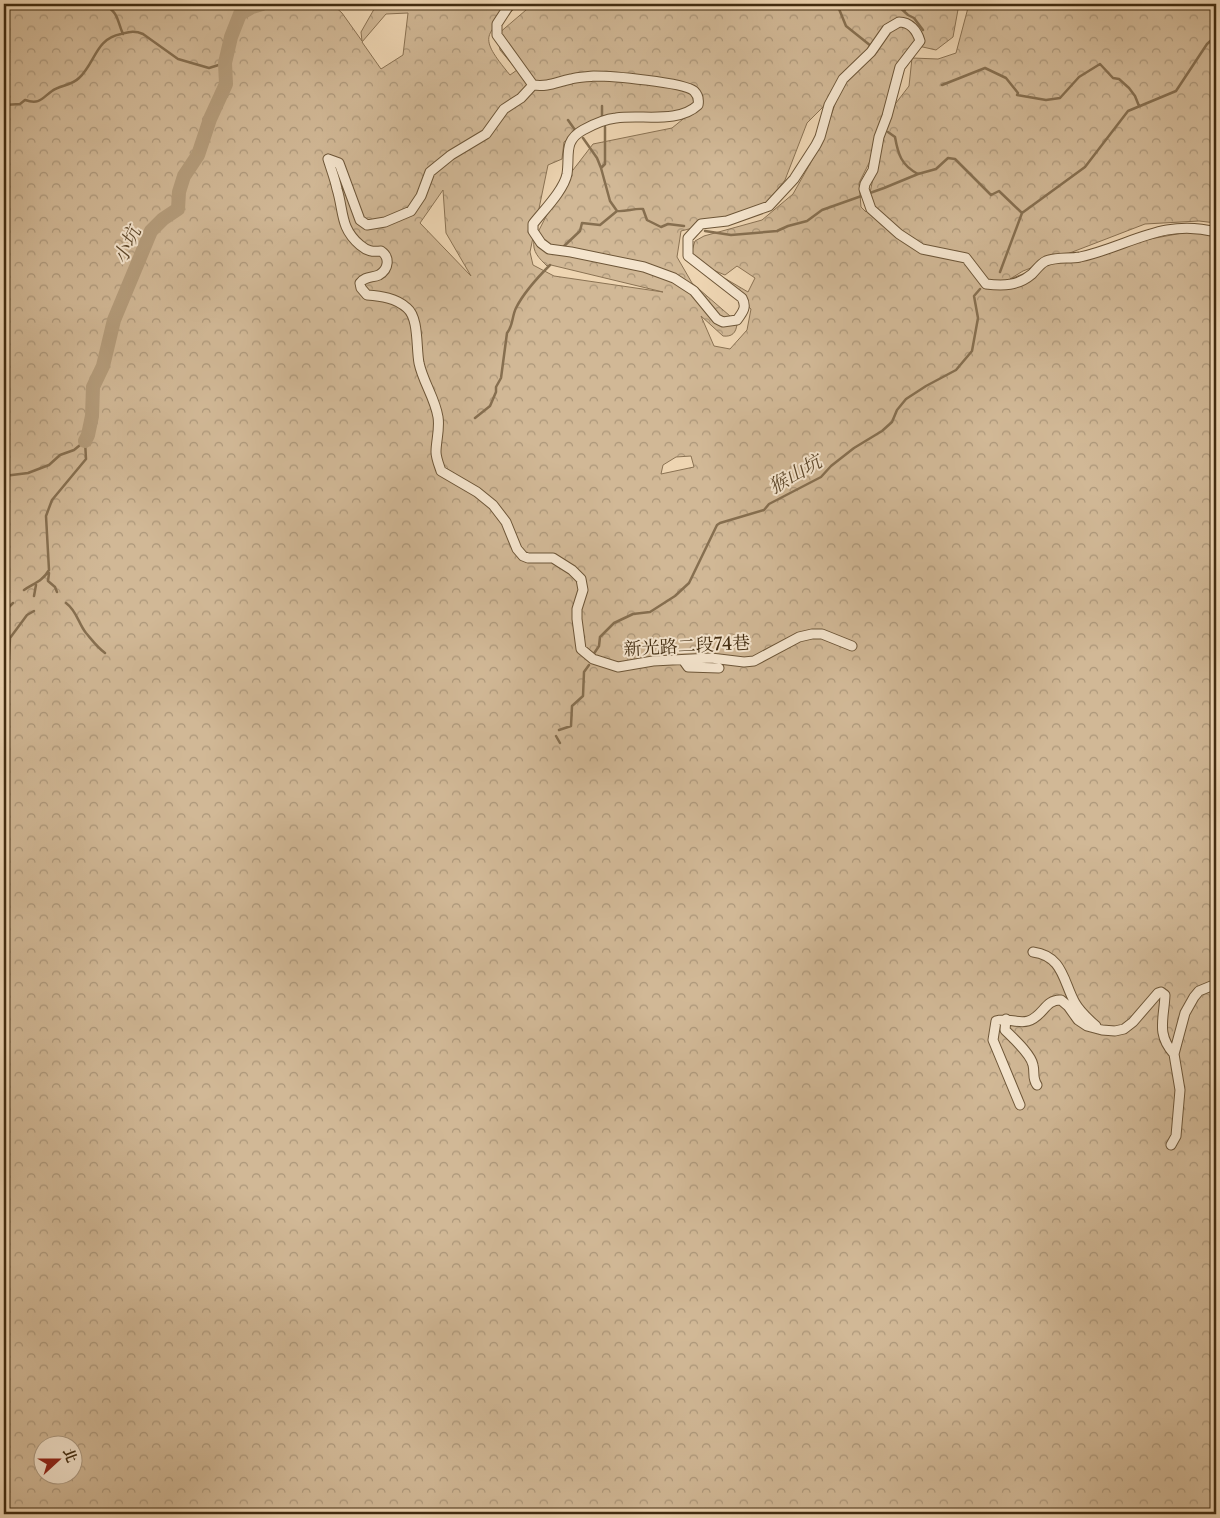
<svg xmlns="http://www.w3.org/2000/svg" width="1220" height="1518" font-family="'Libre Caslon Text','Noto Serif TC',serif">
	<defs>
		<pattern id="forest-crowns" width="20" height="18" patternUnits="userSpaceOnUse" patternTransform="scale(1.25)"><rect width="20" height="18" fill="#d1b896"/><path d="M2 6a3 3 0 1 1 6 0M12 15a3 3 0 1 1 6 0" fill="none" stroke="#ab9679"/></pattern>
	</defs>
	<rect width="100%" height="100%" fill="#eed5b2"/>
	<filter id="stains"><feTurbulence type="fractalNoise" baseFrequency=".004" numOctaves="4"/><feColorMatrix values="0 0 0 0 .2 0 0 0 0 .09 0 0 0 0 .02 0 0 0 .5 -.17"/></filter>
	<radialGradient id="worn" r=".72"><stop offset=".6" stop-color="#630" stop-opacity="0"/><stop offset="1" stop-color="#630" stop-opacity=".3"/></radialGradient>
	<path fill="url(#forest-crowns)" stroke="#8a7253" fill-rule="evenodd" d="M4,4H332L342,13L362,41L361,32L377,4H520C484,35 477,35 510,75L517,70L500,50L498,34L533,4H959L953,37L936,50L914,45L899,63L872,157L859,183L861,207L866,212L886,116L909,86L912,58L938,59L956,53L969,4H1216V223L1199,221L1145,224L1023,271L1010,279L1051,263L1094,258L1134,242L1193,231L1216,237V1514H4ZM408,13L403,55L381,69L362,42L386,14ZM845,85L839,93L820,146L793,194L762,220L704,236L695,241L689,260L725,275L737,266L755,278L748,292L726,279L719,282L751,309L747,330L730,349L714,346L701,316L723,336C732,337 736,333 737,324L730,316L692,283L677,257L681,231L760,211L785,180L807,123ZM693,111L672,128L593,144L563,183L534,240C532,252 539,258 547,266L551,265L663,292L554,276L533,265L530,252L548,165L562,159L564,142L591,123L621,114ZM443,190L446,233L471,276L420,223ZM691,456L694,467L661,474L663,465L676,457ZM42,1446H72V1476H42Z"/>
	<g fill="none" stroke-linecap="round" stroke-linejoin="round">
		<path stroke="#866f50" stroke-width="2.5" d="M104,4C120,15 116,18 123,34
			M837,4L846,26L871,46
			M896,4L908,15L914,18L923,30
			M904,11L909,4
			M942,85L985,68L1006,78L1018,93L1017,95L1046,100L1060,98L1079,77L1100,64L1113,78L1119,79L1129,88L1135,96L1139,106
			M4,105L20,104L25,100C40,105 42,98 52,91C60,85 71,86 79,78C96,62 95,39 121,34C129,32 134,30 143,34L178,59L209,68L225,63
			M602,106V116
			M568,120L575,130
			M605,127V164L601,168L610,201L617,211
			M888,132L895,137C898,154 901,165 918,174L936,169L948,158L955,159L991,195L999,191L1022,213
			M583,138L597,158L601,168
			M1022,213L1085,167L1128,111L1176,91L1207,44L1216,36
			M705,231L731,235L777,231L788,226L807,221L822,210L884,188L918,174
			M562,248L580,231L582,223L600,225L617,211C626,212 634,208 643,209L647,220L661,227L668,224L684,226
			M1000,272L1022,213
			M475,418L490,406L496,392V387L501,378L507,333C513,326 512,316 516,308C524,292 538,277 550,265
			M4,476L28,473L49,465L60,455L74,450L85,441
			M49,573L48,581L55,587L57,592
			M24,590C34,583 42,582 49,570L46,516L52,500L86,459L85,441
			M34,596L36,585
			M66,603C77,611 78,623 86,633C92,640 97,647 105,653
			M4,612L13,603
			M593,655L599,646L600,637L614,623L633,614L650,612L675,596L689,583L717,525L720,523L764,510L769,504L821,477L831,466L854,448L882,431L892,422L897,410L906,399L926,386L956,370L972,351L978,318L974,296L980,289
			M9,659L10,638L27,615L34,611
			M559,730L571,726L572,706L583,696L584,672L589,665
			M556,736L560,743"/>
		<path stroke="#b49c7b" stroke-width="14" d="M85,441L88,435L92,416L93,387L103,366L114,320L151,231L163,219L178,209L179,192L184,176L198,155L210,119L226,84L225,63L231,37L240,14L252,7L262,4"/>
		<defs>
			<path id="minor" d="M510,4L497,24V35L533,85
				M533,85C549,87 556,82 571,79C578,77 587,77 594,76C611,76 683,82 694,91C698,95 699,100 698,105C678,124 641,114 616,118C606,119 592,125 583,130C563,141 570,155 567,174C564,190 543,211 533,224V231L541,243L549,249L571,252L644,267L674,278L694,291L717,319L723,322L737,320C743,312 747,307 742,298L688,256V238L701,224L727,221L769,206L794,179L816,145L820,137L829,105L843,79L871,52L887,29L899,22C910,22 917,31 920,41L900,67L887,116L879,137L873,170L865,184L864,189L871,209L899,234L922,249L966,258L986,284C1003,286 1018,286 1032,274C1036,270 1041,263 1046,261C1057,257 1069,259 1080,257C1130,246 1162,218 1216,232
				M328,159C331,169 335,179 337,189C344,212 340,228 360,245C367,251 372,252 381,251C390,257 389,269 379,275C372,278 365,276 360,283L361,288L367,295C381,296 396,298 407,308C419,318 416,347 419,363C423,382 435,398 438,417C440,429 436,441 436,452C436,458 439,465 441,471L477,492L493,505L506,522L517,549L523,556L528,558H553L572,570L581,579L583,590L577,609V619L581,649L593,659L618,667L653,661L711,658L744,662L754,661L799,637L812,634H822L852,646
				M328,159L339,163L360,220L367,225L385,222L411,211L421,196L430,172L451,155L486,134L504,109L521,98L533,85
				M683,660L688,667L719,668
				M1033,952C1063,956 1063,981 1075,1003C1080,1012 1088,1019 1096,1026
				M1006,1019L1005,1030C1013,1038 1031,1054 1033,1065C1035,1073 1032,1078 1037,1085
				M1020,1105L993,1040L996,1021C1007,1017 1017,1024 1028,1021C1043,1017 1045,999 1061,1000L1068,1006L1078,1020L1087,1026L1102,1030L1115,1031L1124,1029L1133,1022L1158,993L1161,992L1165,995C1164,1019 1156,1034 1174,1054
				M1171,1145L1176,1136L1180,1090L1174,1054L1185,1013L1194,997L1199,991L1216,984"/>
		</defs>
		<use href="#minor" stroke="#6d5638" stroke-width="11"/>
		<use href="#minor" stroke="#f4e4cd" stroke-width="9"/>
	</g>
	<g text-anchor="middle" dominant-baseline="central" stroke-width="4" stroke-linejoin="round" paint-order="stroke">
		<g font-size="18" fill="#422c10" stroke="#f4e4cd">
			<text transform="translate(687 646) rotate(-3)">新光路二段74巷</text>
		</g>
		<g font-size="19" font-style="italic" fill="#5e482b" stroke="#f4e4cd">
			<text transform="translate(127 245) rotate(-65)">小坑</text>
			<text transform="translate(795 474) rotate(-30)">猴山坑</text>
		</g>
	</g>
	<rect width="1220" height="1518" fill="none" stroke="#eed5b2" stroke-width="20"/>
	<rect x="5" y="5" width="1210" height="1508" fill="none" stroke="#422c10" stroke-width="2.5"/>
	<rect x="10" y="10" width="1200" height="1498" fill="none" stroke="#422c10"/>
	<g transform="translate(58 1460) rotate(69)"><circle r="24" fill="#f4e4cd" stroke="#ad9a81"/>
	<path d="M0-4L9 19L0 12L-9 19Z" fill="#8f2418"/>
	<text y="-8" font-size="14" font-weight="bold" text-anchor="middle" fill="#422c10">北</text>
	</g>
	<rect width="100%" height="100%" filter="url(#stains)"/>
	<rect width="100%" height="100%" fill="url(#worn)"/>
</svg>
